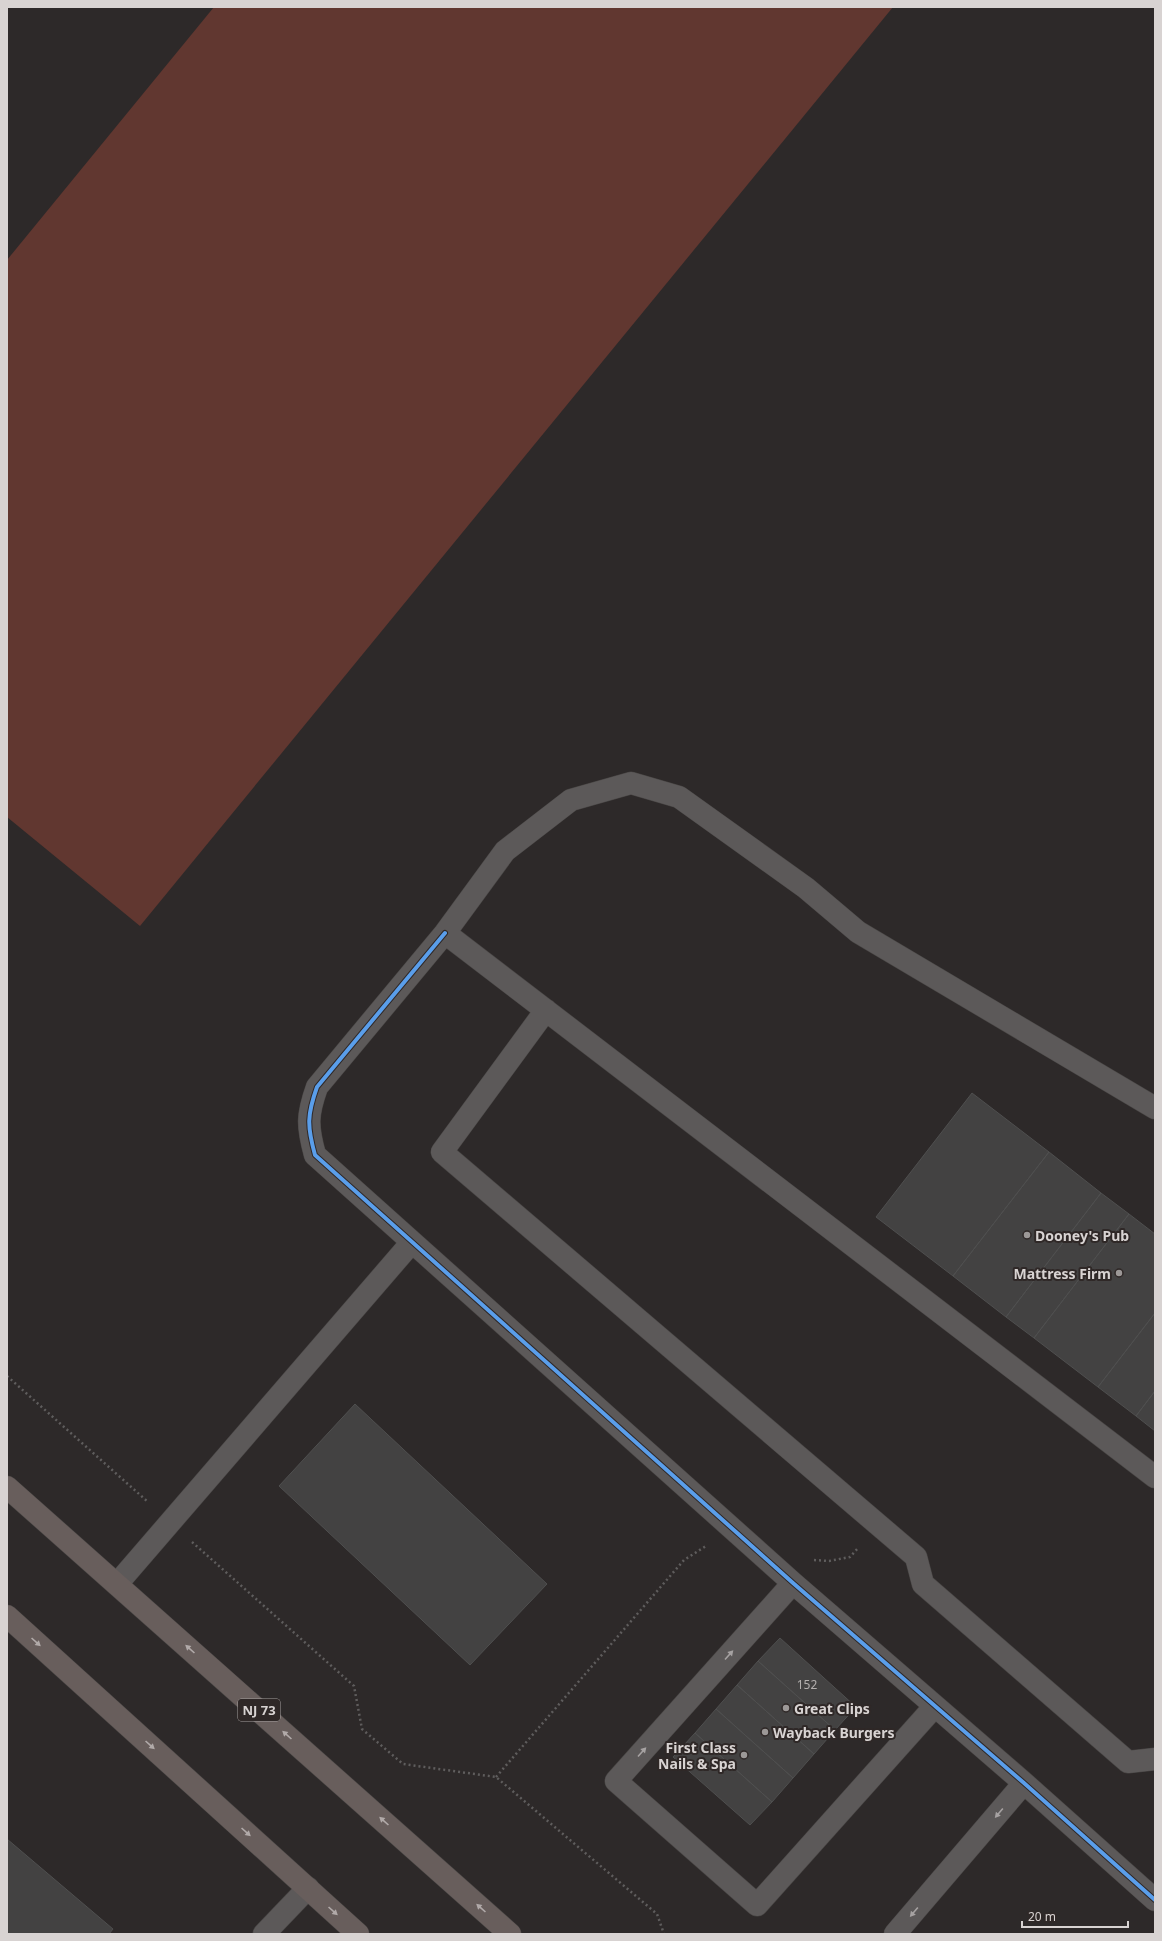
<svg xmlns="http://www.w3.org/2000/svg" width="1162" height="1941" font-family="'Noto Sans',sans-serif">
	<rect width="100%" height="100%" fill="#2d2929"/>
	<path fill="#613730" d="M214,7H893L140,926L7,817V260Z"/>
	<path fill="#434242" stroke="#4f4f4f" d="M972,1093L1049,1152L953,1276L876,1217Z
		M1049,1152L1101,1193L1006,1317L953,1276Z
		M1101,1193L1129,1214L1034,1338L1006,1317Z
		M1129,1214L1155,1234V1313L1098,1387L1034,1338Z
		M1155,1313V1391L1136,1416L1098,1387Z
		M1155,1391V1431L1136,1416Z
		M355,1404L547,1584L470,1665L279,1486Z
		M780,1638L856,1707L835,1730L758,1661Z
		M758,1661L835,1730L814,1754L737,1685Z
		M737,1685L814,1754L793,1778L716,1709Z
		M716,1709L793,1778L772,1802L695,1733Z
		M695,1733L772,1802L750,1825L673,1757Z
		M7,1839L113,1929L109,1934H7Z"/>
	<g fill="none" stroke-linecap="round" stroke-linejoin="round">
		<defs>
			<path id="minor" d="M445,933L1155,1477
				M546,1010L442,1152L916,1557L923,1584L1128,1762L1155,1759
				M1155,1108L858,932L806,888L679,797L631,783L571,800L505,851L445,933L317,1087C307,1115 307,1126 315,1155L793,1583L1024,1783L1155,1900
				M793,1583L616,1781L757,1905L935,1706
				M117,1584L412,1242
				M264,1934L308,1888
				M895,1934L1024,1783"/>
			<path id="highway" d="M7,1487L510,1934
				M7,1616L358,1934"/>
		</defs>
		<use href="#minor" stroke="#484544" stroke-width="23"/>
		<use href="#highway" stroke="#484544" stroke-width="23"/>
		<path stroke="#5f5d5d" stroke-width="2.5" stroke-dasharray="2 3" stroke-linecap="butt" d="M7,1376L148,1502
			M192,1542L354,1686L362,1729L403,1764L496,1777L657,1914L664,1934
			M814,1560L829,1561L850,1557L858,1548
			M496,1777L684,1560L706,1546"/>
		<use href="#minor" stroke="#5c5959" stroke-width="22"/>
		<use href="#highway" stroke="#685e5c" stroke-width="22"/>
		<defs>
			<path id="cycleway" d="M445,933L317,1087C307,1115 307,1126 315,1155L793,1583L1024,1783L1155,1900"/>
		</defs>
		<use href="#cycleway" stroke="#2f2827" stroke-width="6"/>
		<use href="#cycleway" stroke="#5a9eea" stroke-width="4"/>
	</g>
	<defs><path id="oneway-solid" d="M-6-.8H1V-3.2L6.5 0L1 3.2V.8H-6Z"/></defs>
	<g fill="#b1aaa9">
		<use href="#oneway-solid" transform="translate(36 1642) rotate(42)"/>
		<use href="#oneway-solid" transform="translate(190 1649) rotate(-138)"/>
		<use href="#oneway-solid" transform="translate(287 1735) rotate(-138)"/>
		<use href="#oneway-solid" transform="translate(150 1745) rotate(42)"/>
		<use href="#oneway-solid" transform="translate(384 1821) rotate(-138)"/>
		<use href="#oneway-solid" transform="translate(246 1832) rotate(42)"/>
		<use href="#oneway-solid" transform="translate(481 1908) rotate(-138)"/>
		<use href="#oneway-solid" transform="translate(333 1911) rotate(42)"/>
	</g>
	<g fill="#a6a2a2">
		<use href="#oneway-solid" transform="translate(729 1655) rotate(-48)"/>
		<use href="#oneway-solid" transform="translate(642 1752) rotate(-48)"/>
		<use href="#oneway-solid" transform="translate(999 1813) rotate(130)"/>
		<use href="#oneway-solid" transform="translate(914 1912) rotate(130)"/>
	</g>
	<g fill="#9c9897" stroke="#2f2827" stroke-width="1.5">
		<circle cx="1027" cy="1235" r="4"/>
		<circle cx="1119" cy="1273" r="4"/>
		<circle cx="786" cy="1708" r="4"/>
		<circle cx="765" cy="1732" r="4"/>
		<circle cx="744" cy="1755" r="4"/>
	</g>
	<g text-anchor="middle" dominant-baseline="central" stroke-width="4" stroke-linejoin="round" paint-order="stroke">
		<g font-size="12" fill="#b3afae">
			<text x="807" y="1684">152</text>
		</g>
		<rect fill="#2f2827" stroke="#a5a09f" stroke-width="1" x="238" y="1699" width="42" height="22" rx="3"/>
		<g font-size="13" font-weight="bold" fill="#d8d3d2">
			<text x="259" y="1710">NJ 73</text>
		</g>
		<g font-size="14" font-weight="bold" fill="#d8d3d2" stroke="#2f2827" text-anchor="start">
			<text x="1035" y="1235">Dooney's Pub</text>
			<text x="1111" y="1273" text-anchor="end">Mattress Firm</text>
			<text x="794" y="1708">Great Clips</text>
			<text x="773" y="1732">Wayback Burgers</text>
			<text x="736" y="1747" text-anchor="end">First Class<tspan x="736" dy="16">Nails &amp; Spa</tspan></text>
		</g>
	</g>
	<rect width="1162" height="1941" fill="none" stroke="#d8d3d2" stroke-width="16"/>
	<path d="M1022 1921v6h106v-6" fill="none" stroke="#d8d3d2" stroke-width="2"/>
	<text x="1028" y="1921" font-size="12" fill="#d8d3d2" stroke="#2f2827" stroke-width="3" paint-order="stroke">20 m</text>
</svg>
